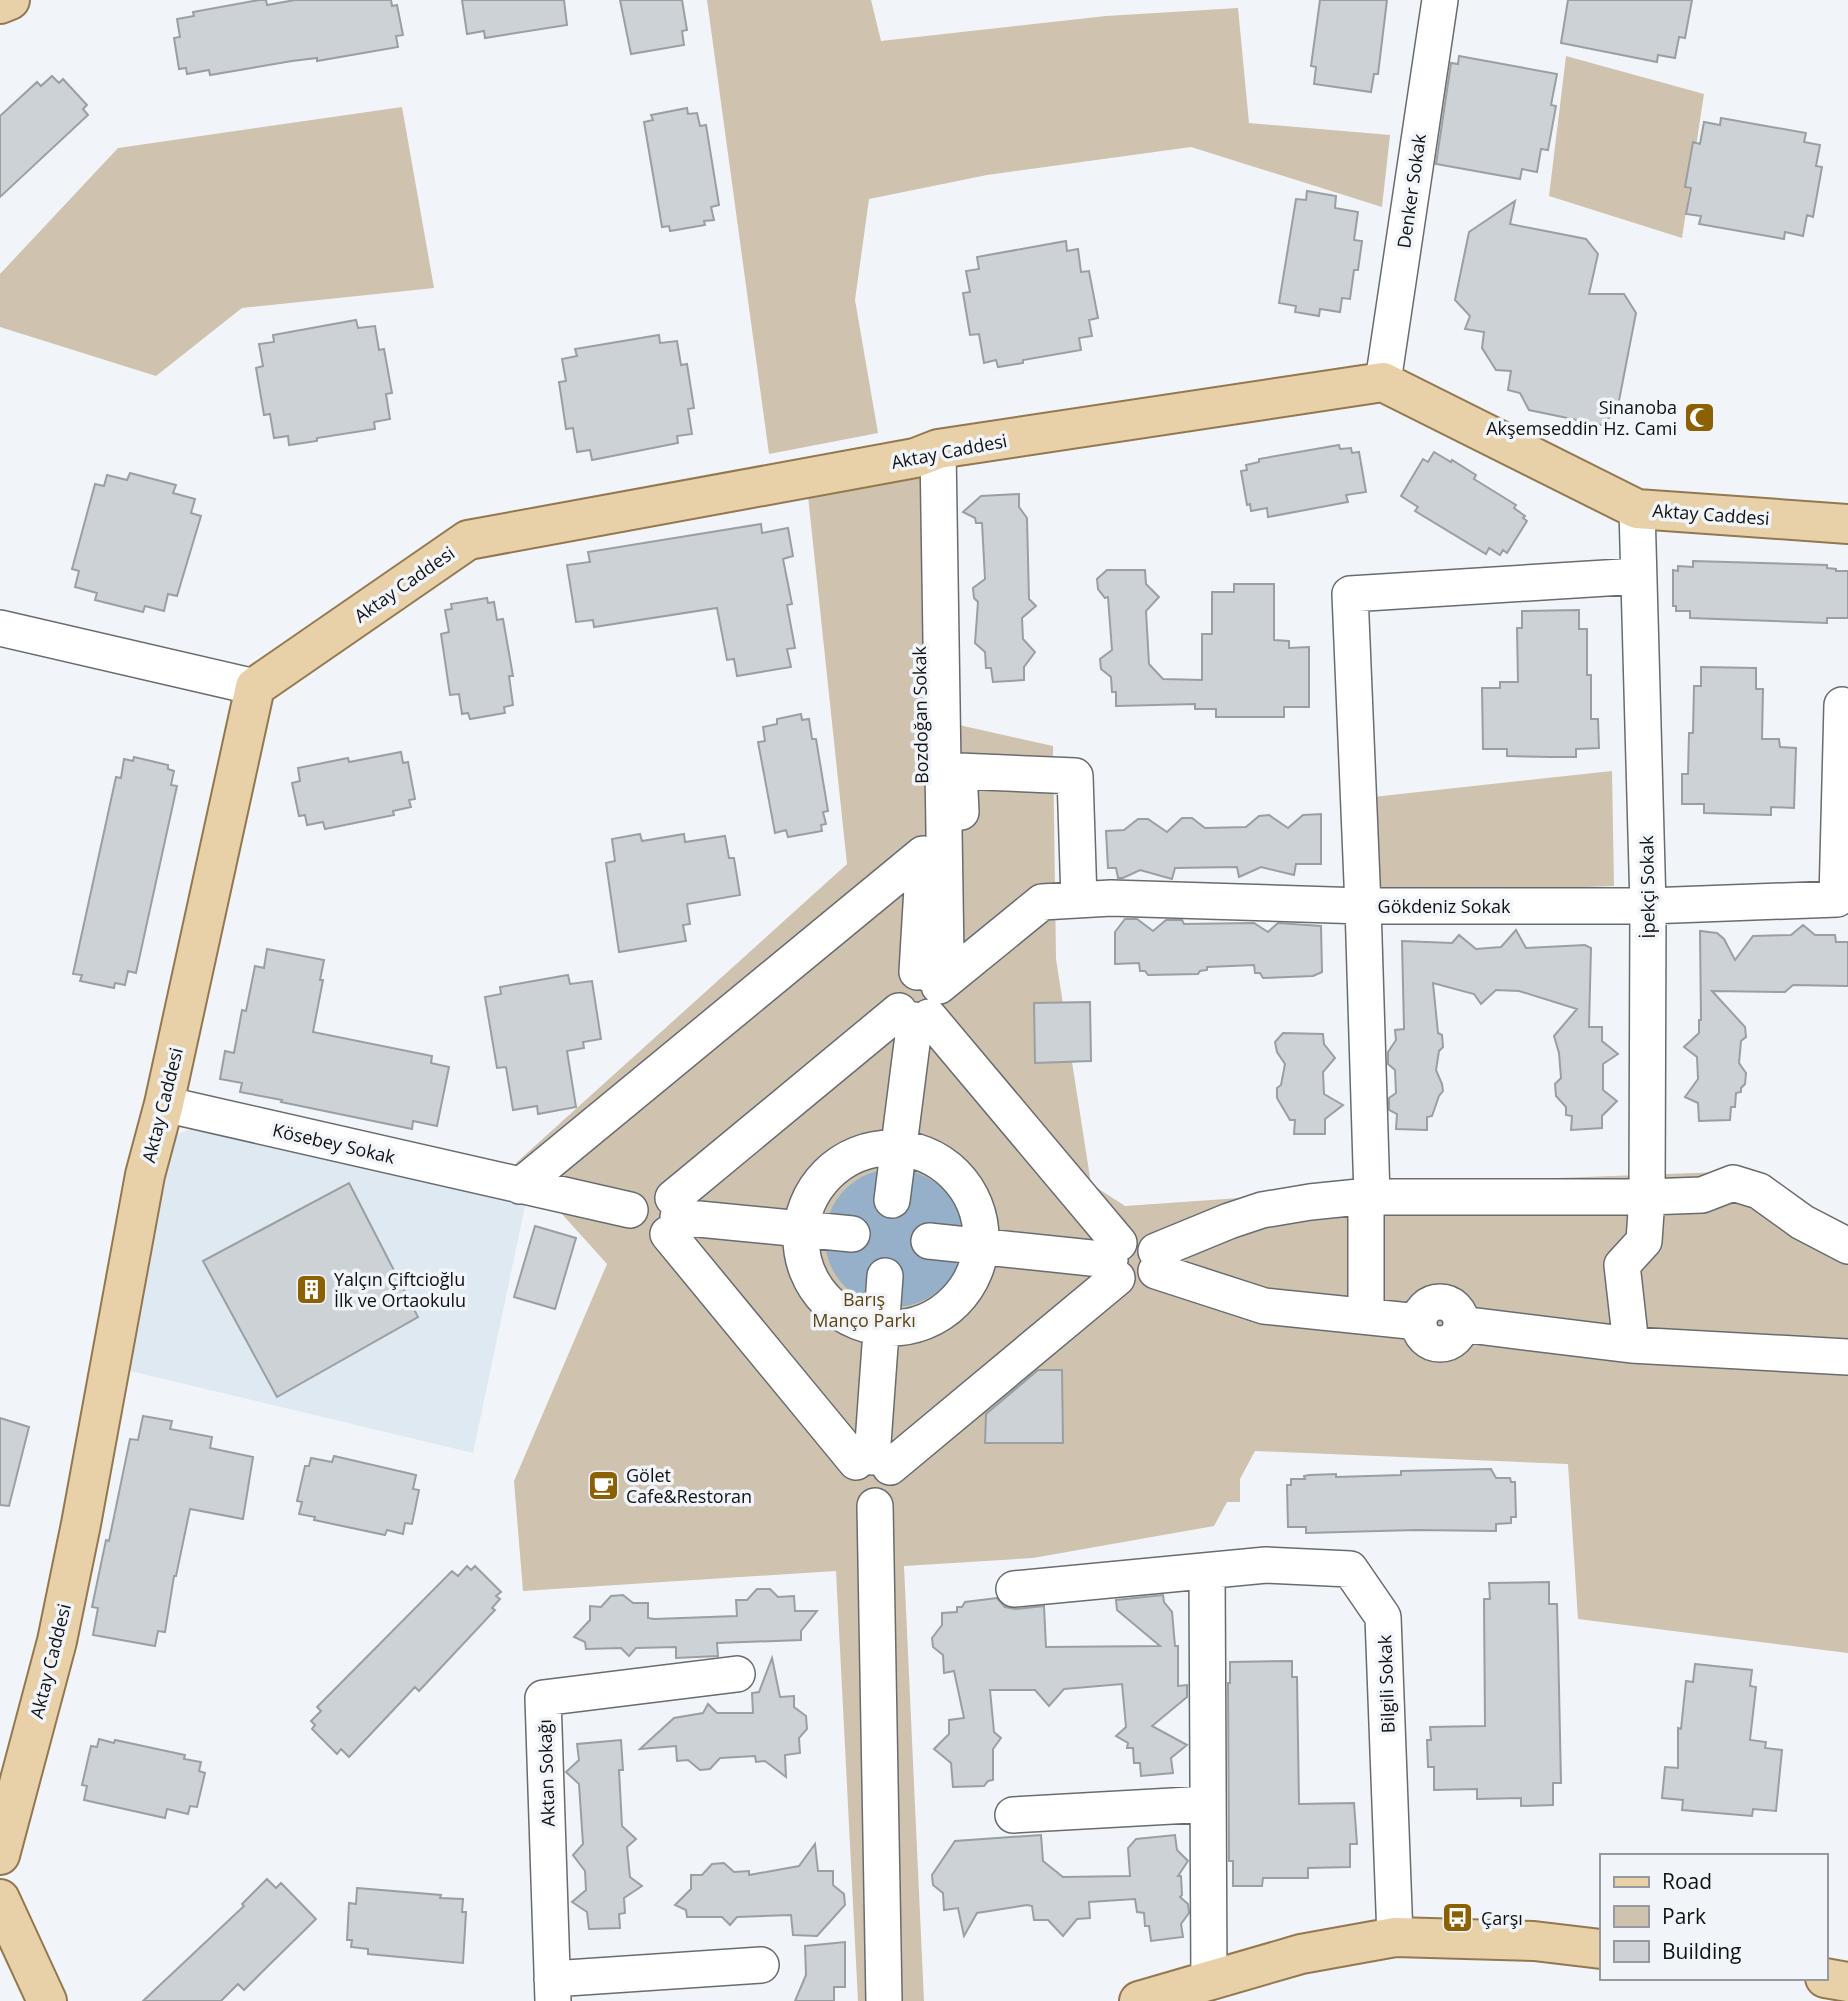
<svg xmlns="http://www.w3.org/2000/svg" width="1848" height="2001" font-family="'Open Sans',sans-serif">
	<rect width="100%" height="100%" fill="#f1f5f9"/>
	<path fill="#dfe9f2" d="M212,1122L527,1197L473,1453L126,1370L174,1135Z"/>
	<path fill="#cfc2ae" d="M707,0H871L881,41L1106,16L1238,8L1249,123L1390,135L1382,207L1191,147L987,175L869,199L855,300L878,433L769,454Z
		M1566,56L1704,94L1682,238L1549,196Z
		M402,107L434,288L242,308L156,376L0,327V274L118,148Z
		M950,463L959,725L1053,746L1056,959L1091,1184L1125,1206L1480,1181L1721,1172L1848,1243V1653L1578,1619L1568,1464L1255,1451L1240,1479V1502H1227L1214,1526L1033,1558L904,1566L924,2001H858L836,1571L523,1591L514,1481L607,1264L516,1163L847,864L808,496Z
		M1612,771L1614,886L1363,895L1373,797Z"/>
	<path fill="#95b0c8" d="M825 1238a69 69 0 1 1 138 0a69 69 0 1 1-138 0Z"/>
	<path fill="#cdd2d6" stroke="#9a9fa2" stroke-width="2" d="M259,0H266L267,5L295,0H391L392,6L397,5L403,35L396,36L398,47L317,61V58L292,61L210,75L209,70L187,74L186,68L179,69L174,38L180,37L177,19L194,16L193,12Z
		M462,0H564L567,25L485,38L484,31L467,34Z
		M620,0H682L687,30L682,31L684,45L631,54Z
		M1320,0H1387L1378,74H1374L1371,92L1314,84L1316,67L1311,66Z
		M1568,0H1692L1685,38L1679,37L1675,58L1658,55L1657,62L1561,43Z
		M1459,56L1557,74L1551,105L1556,106L1548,150L1541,149L1537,172L1522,169L1520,179L1436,164L1451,63L1458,64Z
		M52,76L59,83L63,79L87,105L83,109L88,115L0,197V116L37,82L41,86Z
		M687,108L688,114L697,113L700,126L706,125L719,205L711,207L714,220L704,221L705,225L670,231L669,226L662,227L644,122L653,120L651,115Z
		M1721,118L1806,133L1804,142L1820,145L1816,166L1822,167L1813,217L1807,215L1803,236L1785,232L1784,239L1699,224L1701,216L1686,214L1691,188L1685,187L1693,142L1700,144L1704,122L1720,125Z
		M1307,191L1336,196L1335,208L1358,212L1354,240L1362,241L1358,270H1354L1350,299L1342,298L1340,312L1320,309L1319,316L1295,312L1296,306L1279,303L1296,199L1306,200Z
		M1515,201L1510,224L1586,239L1598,254L1589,294H1624L1636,313L1617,411L1601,425L1529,410L1520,393L1508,390L1511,371L1496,370L1482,348L1484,332L1465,329L1470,316L1455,300L1469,232Z
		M1066,241L1067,251L1078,249L1081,272L1089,271L1098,318L1089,320L1092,336L1079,338L1081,350L1023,360V363L998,367L996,360L984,363L979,334L970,335L963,293L970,292L966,271L979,269L977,257Z
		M356,320L358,328L375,326L379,350L384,349L392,393L386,394L390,419L374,422L375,429L317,438V441L289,445L288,436L274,438L270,414L264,415L256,368L263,366L259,344L274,342L273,335Z
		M659,335L660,343L677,341L681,365L687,364L694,408L688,409L692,434L677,436L678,443L592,460L590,450L577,452L573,428L566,429L559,382L566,381L562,359L577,356L575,349Z
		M1339,445L1340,449L1351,448L1352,453L1359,452L1366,492L1346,495L1348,502L1268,517L1267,508L1251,511L1250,504L1247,505L1241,471L1247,470L1246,465L1259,462V459Z
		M1434,452L1451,462L1452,460L1476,475L1474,479L1516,505L1514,508L1525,516L1523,518L1527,521L1507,553L1503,550L1500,555L1489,548L1486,554L1415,511L1418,507L1401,496L1423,459L1428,462Z
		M130,473L176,485L173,493L195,499L191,513L201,516L177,596L168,594L164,611L145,606L143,612L95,600L97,593L75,587L79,571L72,569L95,484L104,486L107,475L127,480Z
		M1019,494V507L1027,518L1029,599L1036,606L1022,618L1023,639L1035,652L1024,667V680L993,682L991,668H986L985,652L975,643L978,602L974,598L973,588L985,579L982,523H976L975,518L963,512L981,496Z
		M761,524L762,533L788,528L793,556L783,559L792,604L787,605L795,648L787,649L791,667L737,676L734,659L727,660L717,608L594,627L593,620L576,622L567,565L590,562L588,552Z
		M1693,561L1827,565V568L1836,569V571H1848V618H1827V623L1690,618V611H1676V606H1673V570L1678,571V566L1693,567Z
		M1107,570H1145L1146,584L1159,597L1146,611L1149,664L1163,679L1202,680V634H1212V592H1234V584H1274V640L1289,641V648L1309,647V707H1284V717H1216V709H1195V704L1116,706V692H1112L1111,677L1101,669L1100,659L1112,650L1108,597L1105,598L1098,589L1097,579Z
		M487,598L488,603L494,602L497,620L503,619L513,676H509L513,705L504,707L505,713L470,719L468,713L462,714L459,694L450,695L441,634L449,632L445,610L452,609L451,604Z
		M1579,610V629H1587V675H1591V719H1598L1599,748L1576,749V757H1551L1507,756V749H1483L1482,688H1500V682H1518L1517,628H1522V611Z
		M1701,667L1756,668V689H1763L1762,739H1779L1780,747L1796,748L1794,808L1771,807V815L1704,813V804H1682V774H1688L1689,733H1693L1694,686H1701Z
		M801,714L802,720L809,719L812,739H816L828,811L823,812L826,824L821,825L822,831L788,837L786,830L775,833L758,742L765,741L763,727L777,724V719Z
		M401,752L403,763L408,762L415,799L409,800L411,807L393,811L394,815L325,829L323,822L307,825L305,815L299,816L292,783L300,781L298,768L348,758L349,762Z
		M134,757L168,765V769L174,771L171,785L177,786L136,973L128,971L125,985L115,983L114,988L80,981L82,975L73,974L116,777L121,778L124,759L133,761Z
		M1321,814V864H1296L1294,875L1261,867L1239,877L1237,867L1175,868L1172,879L1140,870L1123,878H1118L1116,868H1108L1106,831L1124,830L1138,819H1148L1167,832L1182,818H1192L1205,828L1246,827L1259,816L1269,815L1288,828L1303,815Z
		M640,834L642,841L684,834L685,842L725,836L729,858H734L740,895L687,904L690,924L683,925L686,941L619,952L606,863L615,861L612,839Z
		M1125,919H1137L1153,931L1166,920H1182L1184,924L1254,923L1268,932L1278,923L1321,926L1322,972L1313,976L1263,978L1260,973H1255L1254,965L1207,967V970L1200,971L1198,974L1148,975L1145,971H1140L1139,963L1115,964V932Z
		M1803,925L1815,935H1835L1836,942H1848V986L1793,985L1785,992L1712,991L1745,1027L1746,1037L1741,1041L1739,1063L1746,1073L1745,1084L1741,1088V1092L1736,1093L1735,1107H1731L1730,1120L1699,1121L1698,1103L1685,1097L1698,1079L1697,1057L1684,1047L1699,1033V1020H1701L1700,931L1717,933L1724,939L1735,960L1753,936L1791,935Z
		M1516,930L1526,948L1585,945L1591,948L1589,1027H1602V1041L1618,1054L1603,1064V1090L1617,1101L1602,1116V1128L1571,1130L1572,1116L1566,1115V1107L1556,1096L1555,1084L1561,1078L1559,1053L1554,1036L1577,1009L1519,991L1496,990L1481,1004L1474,994L1433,983L1438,1033L1442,1035L1443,1047L1439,1051L1436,1070L1442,1084L1443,1091L1439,1096L1432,1116L1427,1117V1130L1396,1129L1397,1114L1389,1110V1098L1396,1093L1395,1070L1388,1064V1052L1396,1040L1395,1030L1404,1029L1402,941L1452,943L1459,935L1476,949L1501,947Z
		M267,949L324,960L320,980H323L313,1032L432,1056L431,1063L449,1067L437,1126L413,1121L412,1129L281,1102L282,1100L240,1092L242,1083L220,1079L225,1051L234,1053L242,1010L246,1011L255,966L264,968Z
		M568,975L570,984L592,981L601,1039L583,1042L584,1048L567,1051L576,1107L538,1114L537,1106L513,1110L506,1067L497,1068L485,997L501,994L500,987Z
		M1090,1002L1091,1061L1035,1063L1034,1003Z
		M1283,1033L1323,1034L1324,1044L1335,1058L1323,1072L1324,1094L1343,1105L1325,1119V1134H1294L1295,1120H1290L1277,1098V1088L1281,1085L1285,1064L1277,1052L1275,1042Z
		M349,1183L418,1317L277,1397L203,1261Z
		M535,1226L576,1238L555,1309L514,1297Z
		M1038,1370H1062L1063,1443H985L986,1414Z
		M143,1416L172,1421L170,1429L212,1437L210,1448L253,1457L243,1519L190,1509L176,1576H174L165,1632L158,1631L155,1646L93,1635L98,1608L92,1607L106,1540L109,1541L130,1439L138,1440Z
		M0,1418L29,1427L9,1506L0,1505Z
		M334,1456L416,1475L413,1489L419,1490L412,1524L405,1523L403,1534L387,1530L385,1535L314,1520L315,1517L299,1514L302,1502L297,1501L305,1466H309L311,1458L332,1462Z
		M1491,1469L1496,1478H1510L1511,1482H1515L1516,1517H1511V1523L1496,1524V1531L1416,1530L1306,1533V1527H1288L1287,1485H1291V1479H1305L1304,1476L1309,1475L1336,1474V1477L1401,1475V1471Z
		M467,1566L471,1570L475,1566L501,1592L496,1596L500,1599L492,1608L495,1610L419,1691L415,1687L349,1757L341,1749L337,1754L312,1729L315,1725L311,1721L321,1711L317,1707L452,1571L458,1576Z
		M1549,1582V1604H1557L1558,1641L1561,1783H1553V1805L1521,1806V1798L1477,1799V1789L1434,1790V1767H1428L1427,1740H1431L1430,1727L1485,1726L1484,1599H1490L1489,1583Z
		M757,1589H770L778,1597L794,1596L795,1611H817L801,1631V1640L717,1643L718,1656L676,1658V1647L636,1648L629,1656L621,1648L586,1649L585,1642L574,1637L590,1620V1606L601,1607L611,1596L623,1595L633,1603H648V1618L654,1619L737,1616L736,1600H747Z
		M1163,1595L1164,1602L1172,1612L1175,1646H1178V1686L1187,1685V1697L1152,1726L1187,1745L1171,1758L1173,1773L1141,1776L1140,1763H1134L1133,1748H1127L1128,1743L1116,1736L1126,1727L1122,1684L1064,1689L1049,1706L1035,1690H990L994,1732L1001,1738L993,1749V1780L988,1781L984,1786L953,1787L951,1763L934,1749L949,1734V1720L964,1718L954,1671L944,1673L943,1655L933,1647L932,1638L942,1625V1613L957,1612V1607H962L965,1602L997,1598L1005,1607L1015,1609L1044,1606L1046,1647L1160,1646L1117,1610L1116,1600Z
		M772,1658L780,1697L794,1696V1707L806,1716L807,1729L799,1738L800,1753L785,1755L786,1777L765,1761L756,1762L755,1756L720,1758L710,1769L700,1770L688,1760L677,1761L676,1746L640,1749L674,1718L703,1713L708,1704L717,1713H753L752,1693L759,1692Z
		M1292,1661V1677H1297L1299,1804L1354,1803L1357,1844H1350V1867L1308,1868V1878H1263L1262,1886H1233V1861H1229L1228,1683H1230V1662Z
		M1695,1664L1752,1670L1750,1686L1756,1687L1750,1740L1766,1742L1765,1748L1782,1750L1776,1811L1753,1809L1752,1816L1682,1810L1683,1800L1662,1798L1665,1767L1678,1768V1728L1681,1729L1686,1681L1693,1682Z
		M99,1739L114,1743L115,1740L185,1755L184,1759L201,1762L199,1771L205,1773L197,1807L190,1806L188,1814L167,1809L165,1818L84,1800L87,1786L82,1785L91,1746L97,1747Z
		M621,1740L623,1770H619L622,1826L636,1839L627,1847L630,1877L642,1886L624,1898L625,1913L619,1914L620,1928L589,1929L587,1912L572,1902L586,1890L585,1871L573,1855L583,1844L579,1784L566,1772L579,1760L577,1744Z
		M1041,1835L1043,1861L1063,1877L1130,1876L1128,1848L1136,1839L1175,1835L1177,1850L1188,1861L1178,1876H1181L1182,1895L1180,1897L1188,1904L1189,1913L1181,1924L1183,1937L1151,1941L1149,1926H1145L1144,1913L1137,1912L1135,1899L1089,1902L1090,1918L1077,1919L1063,1936L1048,1920H1034L1032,1906L1027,1905L977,1913L964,1936L958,1908L944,1910L943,1893L933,1885L932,1875L955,1841Z
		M815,1844L818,1871H833V1885L844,1894L845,1905L817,1936L793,1935L791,1915L737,1917L730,1925L722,1917H687L686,1910L675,1905L691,1889V1875H702L712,1864L724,1863L734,1872L749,1871V1875L799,1866Z
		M267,1879L276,1888L281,1883L316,1919L262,1972L244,1990L238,1984L221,2001H143L244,1906L242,1904Z
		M357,1888L441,1895L440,1898L463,1899L462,1912H466L463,1963L368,1954V1949L351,1947L352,1940H347L349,1903L356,1904Z
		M845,1942V1987H834V2001H795L806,1975L805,1946Z"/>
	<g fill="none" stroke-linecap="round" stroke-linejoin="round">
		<defs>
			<path id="minor" d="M1383,382L1440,0
				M0,628L255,687
				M961,812L959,771L1075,776L1079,900
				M917,972L922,888
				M932,976L946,958L938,449
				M939,986L1042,902L1111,898L1363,906L1350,594L1638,576
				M929,1017L1119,1243
				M164,1104L630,1210
				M801 1238a90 90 0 1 1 180 0a90 90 0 1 1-180 0Z
				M520,1186L923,854
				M1372,1197L1363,906H1648L1837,899L1842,705
				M673,1198L899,1011
				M892,1200L915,1020
				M678,1217L852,1234
				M668,1234L856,1462
				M929,1241L1110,1260
				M1156,1251L1229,1221L1262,1210L1310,1202L1359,1197H1647L1702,1195L1733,1183L1759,1191L1802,1222L1848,1246
				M1156,1271L1264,1306L1419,1322
				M1419 1323a21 21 0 1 1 42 0a21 21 0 1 1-42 0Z
				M1366,1316V1197
				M1461,1324L1631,1345L1848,1357
				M1631,1345L1622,1265L1644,1241L1647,1197L1648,906L1637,509
				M872,1457L885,1276
				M890,1467L1117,1278
				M875,1506L884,2001
				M1207,1572L1209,1981
				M1014,1589L1266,1565L1350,1569L1383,1617L1395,1937
				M1013,1815L1208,1804
				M552,1979L761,1965
				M553,2001L543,1698L737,1674"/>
			<path id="major" d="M0,4L10,0
				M0,1855L57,1641L81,1524L145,1175L164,1104L255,687L468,540L915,458L938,449L1383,382L1637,509L1848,524
				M0,1899L47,2001
				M1825,1978L1848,1982
				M1139,2001L1301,1954L1395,1937L1534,1941L1601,1949"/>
		</defs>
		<use href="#minor" stroke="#686c6f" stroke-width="38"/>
		<use href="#major" stroke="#93784f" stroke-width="42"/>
		<path stroke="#acafb3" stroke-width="4.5" stroke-dasharray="3.5 5" stroke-linecap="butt" d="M794 1239a99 99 0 1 1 198 0a99 99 0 1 1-198 0Z"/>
		<use href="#minor" stroke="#fff" stroke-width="35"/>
		<use href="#major" stroke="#e8d0a9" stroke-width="38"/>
	</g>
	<defs>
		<symbol id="mosque-square" viewBox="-11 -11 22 22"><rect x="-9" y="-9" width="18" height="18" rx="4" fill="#8c6104" stroke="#f1f5f9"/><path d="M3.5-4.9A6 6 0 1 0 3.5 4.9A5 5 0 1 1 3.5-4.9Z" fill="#fff"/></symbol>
		<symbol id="building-square" viewBox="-11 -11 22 22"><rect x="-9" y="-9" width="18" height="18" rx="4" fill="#8c6104" stroke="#f1f5f9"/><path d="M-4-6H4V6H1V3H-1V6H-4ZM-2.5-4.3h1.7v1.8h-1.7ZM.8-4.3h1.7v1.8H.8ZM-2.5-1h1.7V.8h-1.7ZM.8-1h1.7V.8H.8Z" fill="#fff"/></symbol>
		<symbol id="cafe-square" viewBox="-11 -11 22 22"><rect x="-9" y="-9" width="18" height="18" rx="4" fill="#8c6104" stroke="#f1f5f9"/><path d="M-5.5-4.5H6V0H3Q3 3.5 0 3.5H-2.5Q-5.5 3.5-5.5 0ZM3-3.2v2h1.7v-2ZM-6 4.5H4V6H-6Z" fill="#fff"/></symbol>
		<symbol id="bus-square" viewBox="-11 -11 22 22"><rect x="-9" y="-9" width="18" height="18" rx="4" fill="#8c6104" stroke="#f1f5f9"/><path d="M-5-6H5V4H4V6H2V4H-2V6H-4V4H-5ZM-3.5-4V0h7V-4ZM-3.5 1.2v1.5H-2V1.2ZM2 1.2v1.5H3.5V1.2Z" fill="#fff"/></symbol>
	</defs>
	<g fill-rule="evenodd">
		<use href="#mosque-square" x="1682" y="400" width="35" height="35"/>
		<use href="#building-square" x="294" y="1272" width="35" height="35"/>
		<use href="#cafe-square" x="586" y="1468" width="35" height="35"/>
		<use href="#bus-square" x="1440" y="1900" width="35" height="35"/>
	</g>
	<g text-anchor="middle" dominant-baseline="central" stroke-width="7" stroke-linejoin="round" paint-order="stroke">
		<g font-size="18" fill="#101113" stroke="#f1f5f9">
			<text transform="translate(1411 191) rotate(-82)">Denker Sokak</text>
			<text transform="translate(949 451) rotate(-11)">Aktay Caddesi</text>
			<text transform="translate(1711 514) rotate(4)">Aktay Caddesi</text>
			<text transform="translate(404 584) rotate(-35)">Aktay Caddesi</text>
			<text transform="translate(920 715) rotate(-91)">Bozdoğan Sokak</text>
			<text transform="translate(1647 887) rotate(-91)">İpekçi Sokak</text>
			<text x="1444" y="906">Gökdeniz Sokak</text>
			<text transform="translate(162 1105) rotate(-76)">Aktay Caddesi</text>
			<text transform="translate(334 1143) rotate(13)">Kösebey Sokak</text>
			<text transform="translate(50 1661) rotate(-76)">Aktay Caddesi</text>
			<text transform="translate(1386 1684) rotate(-92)">Bilgili Sokak</text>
			<text transform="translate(546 1773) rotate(-92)">Aktan Sokağı</text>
		</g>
		<g font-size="18" fill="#101113" stroke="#f1f5f9" text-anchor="start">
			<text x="1677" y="407" text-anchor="end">Sinanoba<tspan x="1677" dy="21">Akşemseddin Hz. Cami</tspan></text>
			<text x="334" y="1279">Yalçın Çiftcioğlu<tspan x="334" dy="21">İlk ve Ortaokulu</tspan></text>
			<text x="626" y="1475">Gölet<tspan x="626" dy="21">Cafe&amp;Restoran</tspan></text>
			<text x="1481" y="1918">Çarşı</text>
		</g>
		<g font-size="18" fill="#604410" stroke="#f1f5f9">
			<text x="864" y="1299">Barış<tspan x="864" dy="21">Manço Parkı</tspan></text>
		</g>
	</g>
	<rect x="1600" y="1854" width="228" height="126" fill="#f1f5f9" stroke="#979a9d" stroke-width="2"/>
	<rect x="1614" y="1877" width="35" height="10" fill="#e8d0a9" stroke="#979a9d" stroke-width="2"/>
	<text x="1662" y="1889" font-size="21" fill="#101113">Road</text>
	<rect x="1614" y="1906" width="35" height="21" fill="#cfc2ae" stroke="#979a9d" stroke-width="2"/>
	<text x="1662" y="1924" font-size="21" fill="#101113">Park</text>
	<rect x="1614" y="1941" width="35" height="21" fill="#cdd2d6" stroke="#979a9d" stroke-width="2"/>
	<text x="1662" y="1959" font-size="21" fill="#101113">Building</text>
</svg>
